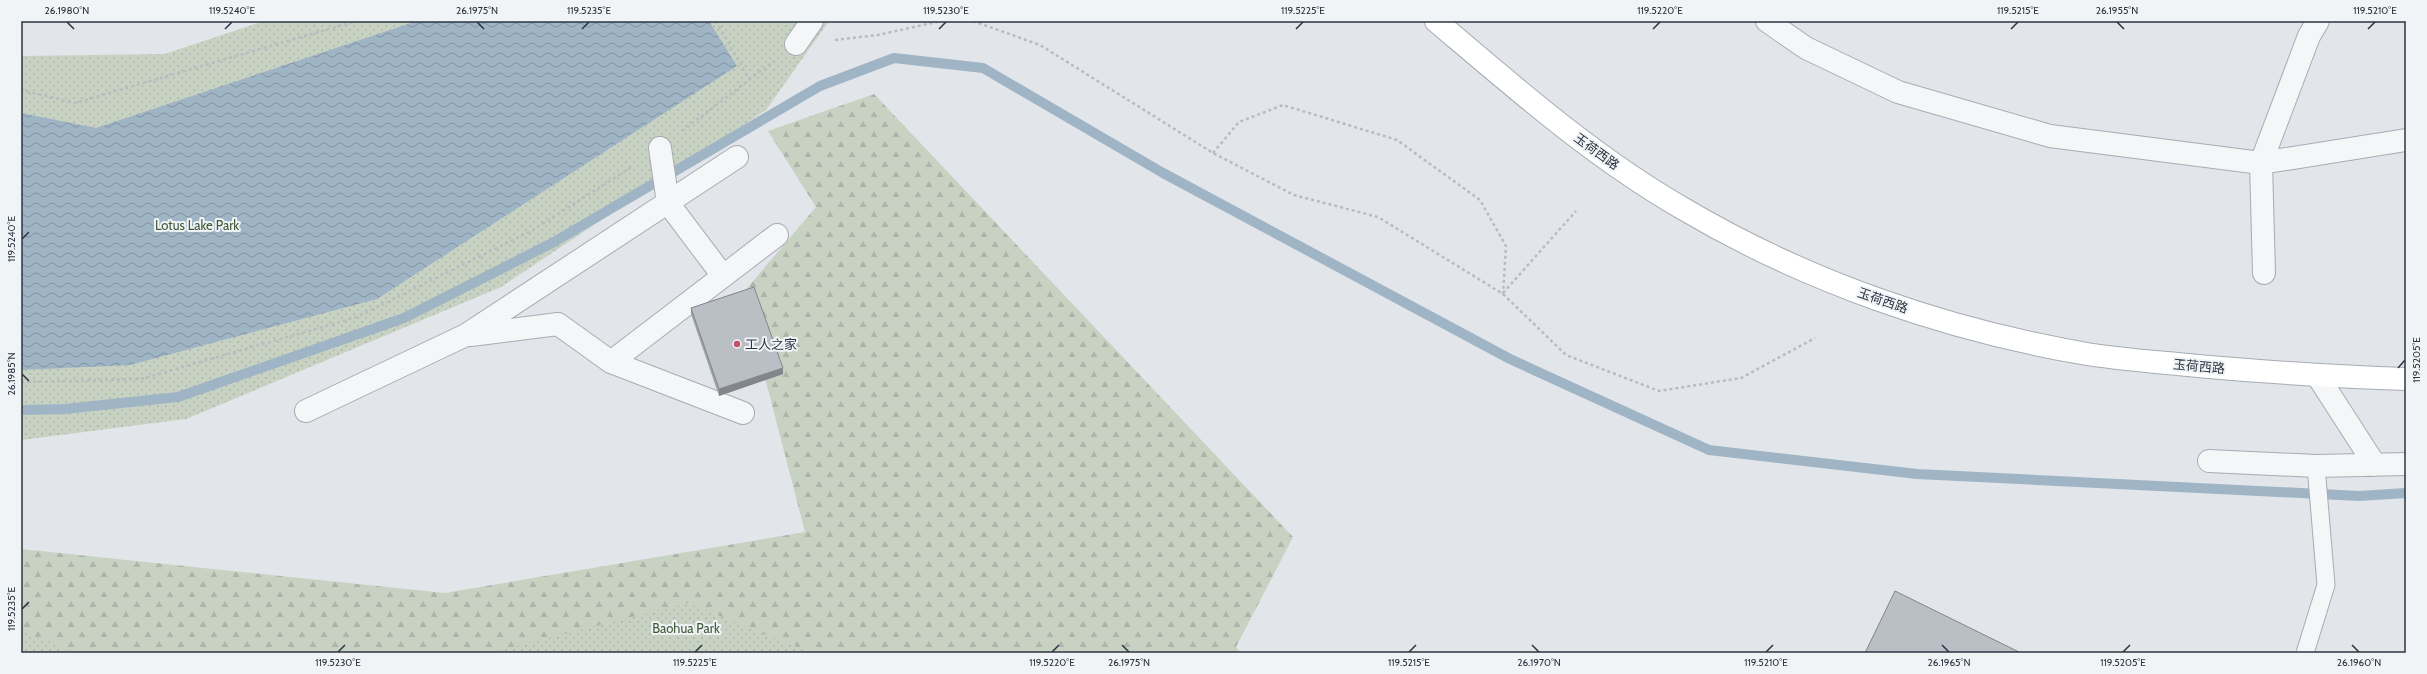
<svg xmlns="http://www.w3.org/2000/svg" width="2427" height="674" font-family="Cabin,'Noto Sans SC',sans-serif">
	<defs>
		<pattern id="forest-firs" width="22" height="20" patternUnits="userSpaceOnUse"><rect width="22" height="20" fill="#c8d2c3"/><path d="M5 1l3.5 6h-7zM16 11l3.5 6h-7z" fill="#acb5a9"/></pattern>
		<pattern id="park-dots" width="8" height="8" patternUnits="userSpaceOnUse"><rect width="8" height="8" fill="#c8d2c3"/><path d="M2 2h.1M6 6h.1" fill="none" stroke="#acb5a9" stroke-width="1.8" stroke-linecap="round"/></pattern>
		<pattern id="water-waves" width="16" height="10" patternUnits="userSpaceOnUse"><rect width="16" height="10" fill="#9fb5c6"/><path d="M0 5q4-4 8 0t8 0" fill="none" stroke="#8294a2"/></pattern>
	</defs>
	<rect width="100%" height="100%" fill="#e2e5e9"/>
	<path fill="url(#forest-firs)" d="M874,94L1293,537L1236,647L1241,653H21V549L445,593L805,532L743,293L816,207L768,131Z"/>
	<path fill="url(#park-dots)" d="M264,21H829L766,110L501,287L186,419L21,440V56L165,54Z
		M688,603L811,653H488Z
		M21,630L71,653H21Z"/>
	<path fill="url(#water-waves)" d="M417,21H709L737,66L377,299L130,365L21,370V113L96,128Z"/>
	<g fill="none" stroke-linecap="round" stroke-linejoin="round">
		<path stroke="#9fb5c6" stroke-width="10" d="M21,410L65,409L178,397L404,318L554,242L820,86L894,58L983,68L1163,173L1510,359L1709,450L1917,474L2359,496L2406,493"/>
		<defs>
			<path id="lane" d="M2305,653L2326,585L2316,466"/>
			<path id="street" d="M1767,21L1806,48L1898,92L2050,136L2261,163L2406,140
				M796,44L812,21
				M660,148L668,203L723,276
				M2264,273L2261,163L2309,36L2318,21
				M471,335L558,324L611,362L743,413
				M611,362L777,235
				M2317,375L2375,465
				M306,411L466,335L737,157
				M2209,461L2316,466L2406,464"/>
			<path id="secondary" d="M1436,21C1514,87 1592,156 1682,208C1805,281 1946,330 2087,354C2124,360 2161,362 2198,366C2267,372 2337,377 2406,379"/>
		</defs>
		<use href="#lane" stroke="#a7acb3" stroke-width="19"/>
		<use href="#street" stroke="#a7acb3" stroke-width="24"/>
		<use href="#secondary" stroke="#a7acb3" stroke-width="24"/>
		<path stroke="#b8bcc1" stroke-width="2.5" stroke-dasharray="3 3" stroke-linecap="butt" d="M716,21L749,79
			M973,21L1040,45L1213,153L1294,195L1378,217L1503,294L1566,355L1659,391L1741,378L1815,338
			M835,40L878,35L941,21
			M21,90L75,103L356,21
			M682,131L774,61
			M1213,153L1239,122L1283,105L1397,140L1480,200L1506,246L1503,294
			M1503,293L1576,211
			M21,382L141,379L357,317L533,230L633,166"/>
		<use href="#lane" stroke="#f4f6f8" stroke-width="17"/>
		<use href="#street" stroke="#f4f6f8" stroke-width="22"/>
		<use href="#secondary" stroke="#fff" stroke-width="22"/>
	</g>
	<path fill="#9fa4a9" d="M691,308L783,374L719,396L691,314Z"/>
	<path fill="#82868a" d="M783,368V374L719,396V389Z"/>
	<path fill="#b9bfc5" stroke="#82868a" d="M754,287L783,368L719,389L691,308Z
		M1895,591L2021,653H1865Z"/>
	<path fill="none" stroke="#2b3440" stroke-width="1.5" d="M67,22L74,29M477,22L484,29M2117,22L2124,29M225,29L232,22M582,29L589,22M939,29L946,22M1296,29L1303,22M1653,29L1660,22M2011,29L2018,22M2368,29L2375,22M22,239L29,232M2398,368L2405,360M22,374L29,381M22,609L29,602M1122,645L1129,652M1532,645L1539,652M1942,645L1949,652M2352,645L2359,652M338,652L345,645M695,652L702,645M1052,652L1059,645M1409,652L1416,645M1766,652L1773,645M2123,652L2130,645"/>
	<circle fill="#c5506a" stroke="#f1f4f7" stroke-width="1.5" cx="737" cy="344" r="4"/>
	<g text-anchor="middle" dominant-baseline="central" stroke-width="4" stroke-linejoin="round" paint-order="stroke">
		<g font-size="13" fill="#2b3440" stroke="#f1f4f7">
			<text transform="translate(1597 151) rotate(36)">玉荷西路</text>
			<text transform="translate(1883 300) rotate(19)">玉荷西路</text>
			<text transform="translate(2199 366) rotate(5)">玉荷西路</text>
		</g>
		<g font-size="13" fill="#425a39" stroke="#f1f4f7">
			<text x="197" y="225">Lotus Lake Park</text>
			<text x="686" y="628">Baohua Park</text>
		</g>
		<g font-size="13" fill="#2b3440" stroke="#f1f4f7" text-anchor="start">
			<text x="745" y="344">工人之家</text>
		</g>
	</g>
	<rect width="2427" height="674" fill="none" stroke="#f1f4f7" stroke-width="44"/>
	<rect x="22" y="22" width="2383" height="630" fill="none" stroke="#2b3440" stroke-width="1.5"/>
	<g font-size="10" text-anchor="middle" fill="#2b3440">
		<text x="67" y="14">26.1980°N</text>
		<text x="232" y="14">119.5240°E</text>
		<text x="477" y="14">26.1975°N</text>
		<text x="589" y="14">119.5235°E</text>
		<text x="946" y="14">119.5230°E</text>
		<text x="1303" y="14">119.5225°E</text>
		<text x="1660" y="14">119.5220°E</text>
		<text x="2018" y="14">119.5215°E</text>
		<text x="2117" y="14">26.1955°N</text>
		<text x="2375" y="14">119.5210°E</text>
		<text transform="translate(11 239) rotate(-90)" y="4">119.5240°E</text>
		<text transform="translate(2416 360) rotate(-90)" y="4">119.5205°E</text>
		<text transform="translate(11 374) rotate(-90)" y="4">26.1985°N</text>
		<text transform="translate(11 609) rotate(-90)" y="4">119.5235°E</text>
		<text x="338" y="666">119.5230°E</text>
		<text x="695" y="666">119.5225°E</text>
		<text x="1052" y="666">119.5220°E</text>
		<text x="1129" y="666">26.1975°N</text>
		<text x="1409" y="666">119.5215°E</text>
		<text x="1539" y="666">26.1970°N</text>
		<text x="1766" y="666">119.5210°E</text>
		<text x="1949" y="666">26.1965°N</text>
		<text x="2123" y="666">119.5205°E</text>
		<text x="2359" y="666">26.1960°N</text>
	</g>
</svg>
